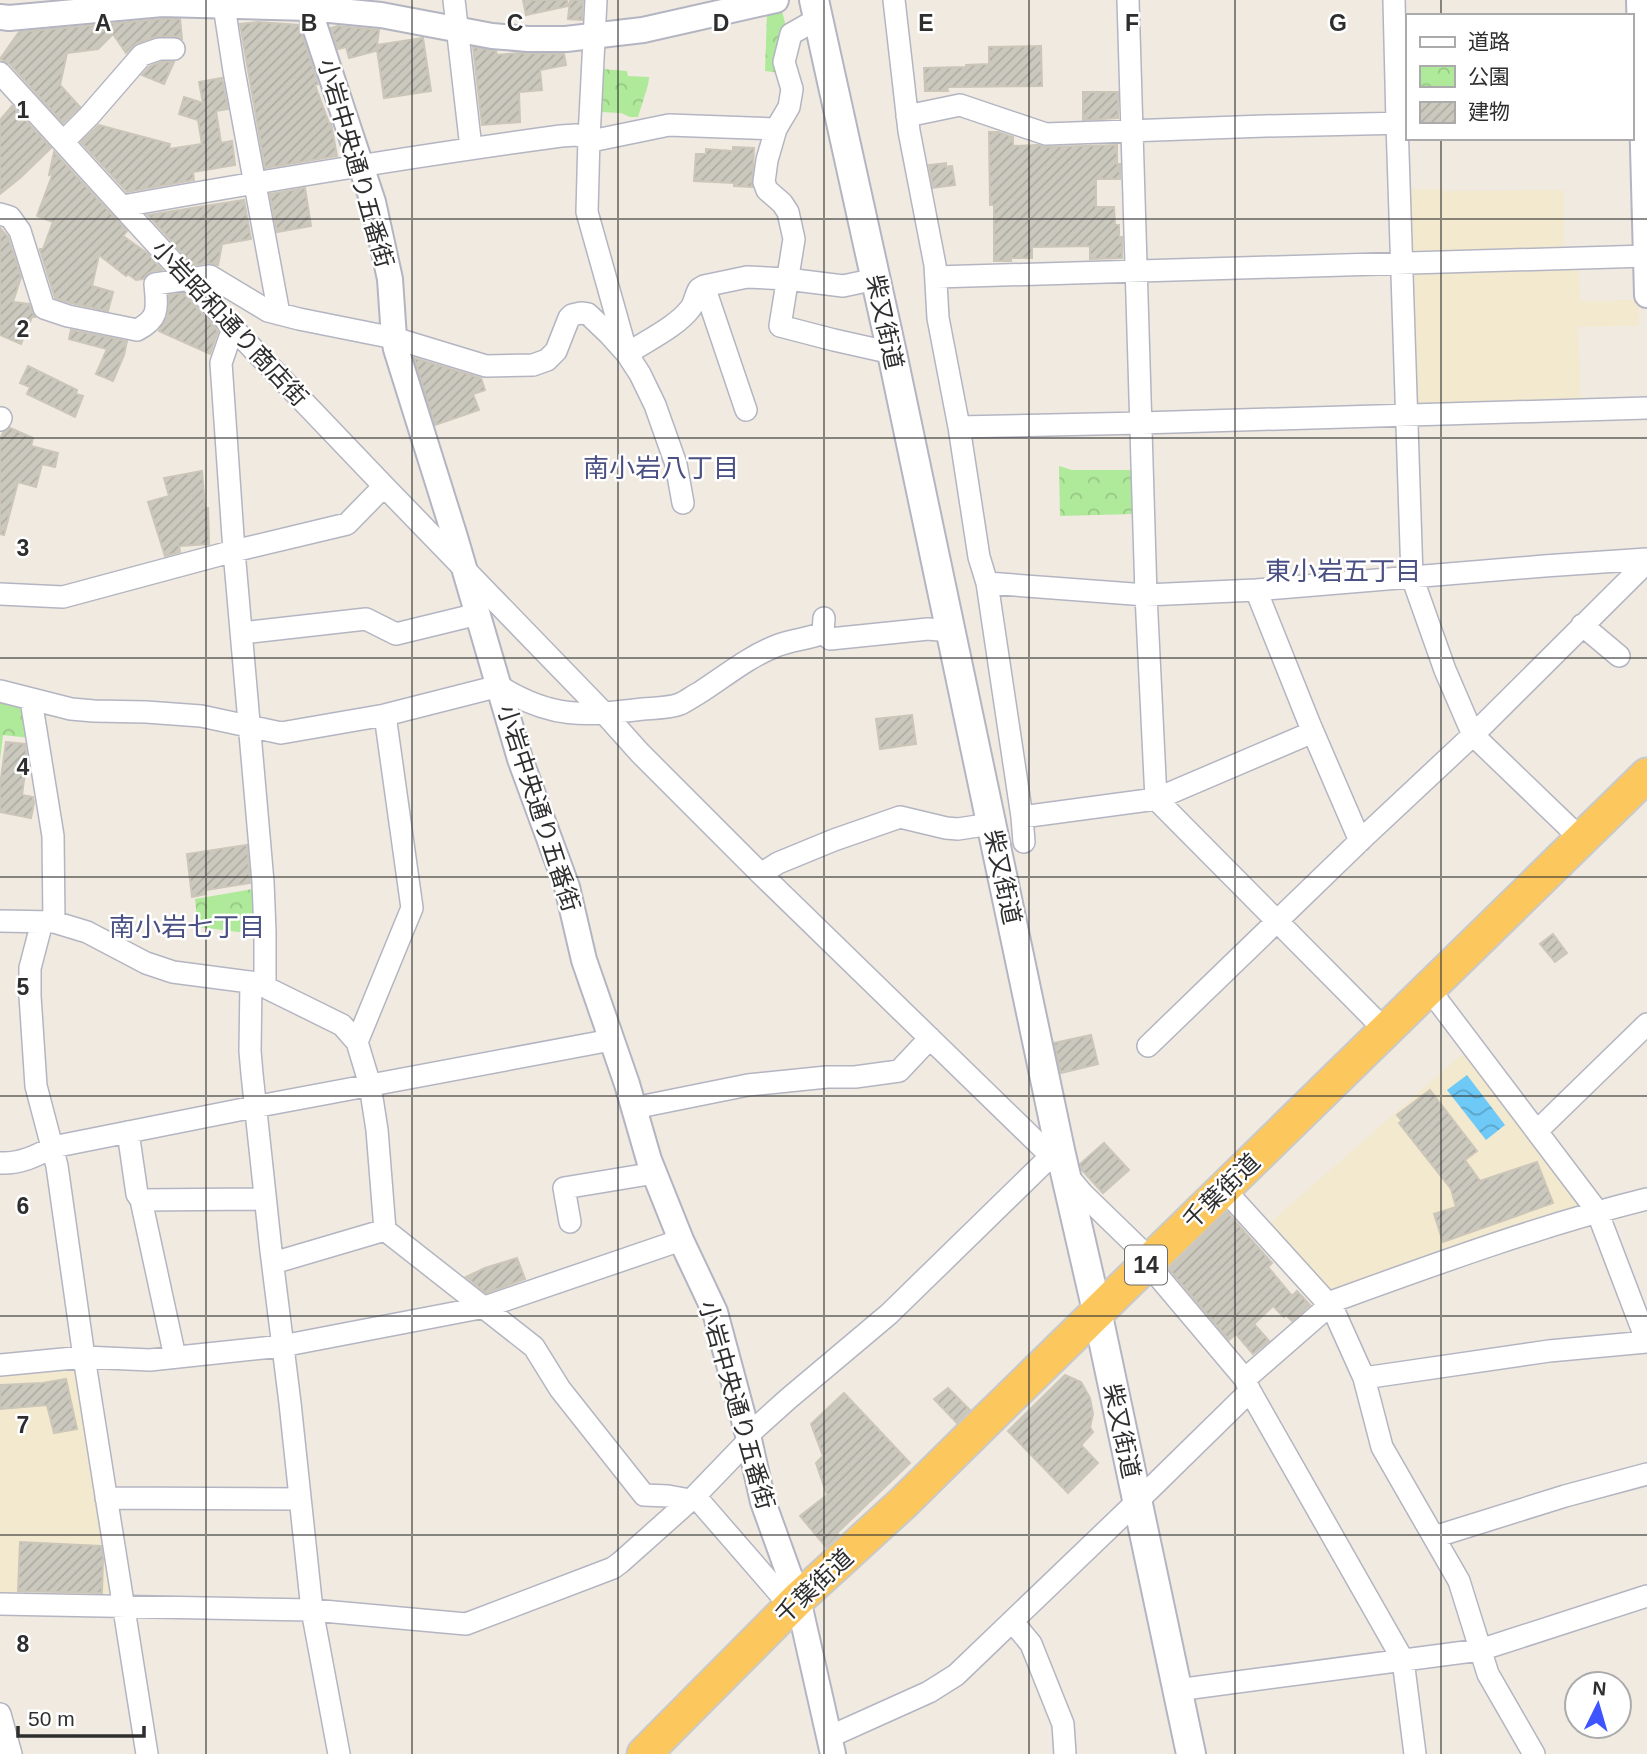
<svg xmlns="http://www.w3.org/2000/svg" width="1647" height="1754" font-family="Arial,'Noto Sans JP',sans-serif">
	<defs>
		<pattern id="park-crowns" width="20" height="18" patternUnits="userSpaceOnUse" patternTransform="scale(1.75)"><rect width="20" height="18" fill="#afe99a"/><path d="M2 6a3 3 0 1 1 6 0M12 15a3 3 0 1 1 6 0" fill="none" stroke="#97c885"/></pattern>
		<pattern id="water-waves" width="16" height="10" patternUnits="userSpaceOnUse" patternTransform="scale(1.75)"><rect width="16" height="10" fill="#6ec9f7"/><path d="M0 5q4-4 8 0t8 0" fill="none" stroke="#5ba4c8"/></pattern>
		<pattern id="building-hatch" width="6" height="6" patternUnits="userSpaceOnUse" patternTransform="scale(1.75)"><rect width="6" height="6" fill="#cbc8be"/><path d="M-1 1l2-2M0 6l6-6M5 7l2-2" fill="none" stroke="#afaca4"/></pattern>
	</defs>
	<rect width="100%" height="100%" fill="#f0eae0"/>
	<path fill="#f2e9cf" d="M1407,189H1443V191L1564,190V252L1579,265L1580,301L1639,300V326L1578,327L1581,402L1419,406L1414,402Z
		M1467,1050L1581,1207L1332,1293L1267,1225Z
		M75,1365L112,1600L0,1597V1371Z"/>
	<path fill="url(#park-crowns)" d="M782,11L787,31L781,73L765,71L767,15Z
		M602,69L627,71L628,76L649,77L648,85L638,117H630L621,113L600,112Z
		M1059,466L1072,470H1133V514L1060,516Z
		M0,701L26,708L30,738L3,735L0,760Z
		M253,889L255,934L198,927L195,899Z"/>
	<path fill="url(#water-waves)" d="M1467,1075L1505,1125L1486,1140L1447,1090Z"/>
	<path fill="url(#building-hatch)" stroke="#ccc6b9" stroke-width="2" d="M523,0H567L568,6L526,15Z
		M570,0H583L582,20L568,19Z
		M162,19H180L182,39L174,36L155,37L137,43L126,53L113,34L98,49L67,53L60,85L80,107L63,123L10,64L0,59L19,32Z
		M258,22L299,25L318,84L315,85L329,123H331L337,156L265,168L240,24Z
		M338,26L379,30L377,45L423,38L431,91L384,98L377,49L376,51L349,58L346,47L338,49L331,28Z
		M1041,46L1042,86L947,87L948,91H925L924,68L966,67V65L989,64V47Z
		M473,47L496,51L497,55L520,53L564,54L566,65L540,70L542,90L519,92L520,122L482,125Z
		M161,62H174L164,84L142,75L150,66Z
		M222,78L228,109L216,111L221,143L232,141L235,165L193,172L194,180L127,192L81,142L99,125L170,144L169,149L202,144L198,120L179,114L184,97L203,103L199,82Z
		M1083,92H1118V118L1083,120Z
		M12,106L51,148L20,178L0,194V120Z
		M989,132H998L1013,137V146L1038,145L1046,147L1117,145V164H1120V179H1096V207H1114L1115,225H1119V237H1122V258L1090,259V246L1032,247V258H1011V261H994V205H990Z
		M733,147L754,148L752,187L734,186V183L694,181L696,154H706V149L733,151Z
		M54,152L127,231L123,236L147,253L162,270L152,271L147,274L143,279L136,280L128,274L126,276L99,255L92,286L113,292L108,311L71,303L55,298L40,250V249H43L53,222L37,216L53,173L49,175Z
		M946,163V167L952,166L955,185L933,188L929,165Z
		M305,188L311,226L277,232L270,194Z
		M244,200L251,239L222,244L218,265L208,263L193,265L148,215Z
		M0,228L8,237L21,277L13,302L29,304L35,317H32L21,344L0,335Z
		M183,293L218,331L210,354L159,331L168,316L169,295Z
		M71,330L127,341L124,355L113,381L96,374L107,349L69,339Z
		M414,358L481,378L485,390L473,394L479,410L435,425Z
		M28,366L77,390L76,394L83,396L75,417L27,394L30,387L20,383Z
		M10,428L33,438L31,446L58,453L55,467L42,464L36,487L18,482L4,535L0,534V439L3,433Z
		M202,471L205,508H208L209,544L179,546L180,552L165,556L148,502L169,496L164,478Z
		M912,715L916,744L880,749L876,719Z
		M6,742L25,744L27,758L22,795L33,797L34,803L31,818L0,812V785Z
		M247,845L250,883L206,890V894L192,897L187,854Z
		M1553,934L1567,953L1555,962L1540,944Z
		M1091,1035L1098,1064L1061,1073L1054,1043Z
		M1430,1090L1477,1151L1465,1160L1480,1181L1537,1162L1553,1203L1443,1242L1434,1214L1456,1207L1451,1189L1399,1123L1402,1121L1397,1115Z
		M1104,1143L1129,1170L1103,1193L1081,1169L1080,1164Z
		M1227,1212L1272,1263L1268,1267L1292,1296L1297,1291L1310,1305L1292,1321L1286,1315L1284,1317L1273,1306L1254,1324L1269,1341L1253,1354L1236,1334L1229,1340L1169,1269Z
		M517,1258L525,1279L486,1293L466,1277L485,1268Z
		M1065,1375L1081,1382L1090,1398L1093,1414L1090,1427L1093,1432L1081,1445L1098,1463L1068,1493L1008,1431Z
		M66,1379L77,1429L54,1433L47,1405L0,1409V1385L43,1383Z
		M948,1388L970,1410L957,1423L934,1399Z
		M844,1393L910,1463L837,1533L839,1535L826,1547L800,1516L827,1495L816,1463L823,1456L811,1424Z
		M20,1542L101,1546L103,1558L102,1593L18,1591Z"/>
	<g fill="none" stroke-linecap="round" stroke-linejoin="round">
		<defs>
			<path id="minor" d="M454,0L471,148
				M894,0L909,131L935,265L938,318L959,427L979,557L987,583L1022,817L1024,842
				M1128,0L1146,595L1156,799L1386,1031
				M1394,0L1397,123L1412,577L1445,670L1473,735L1581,839
				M224,6L234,71L279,314
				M819,18L791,34L784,62L792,89L789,107L776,129L767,160L764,182L767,190L782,203L788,212L794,239L780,326L834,340L892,353
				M0,73L233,328L384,486L605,714L640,753L761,874L1051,1156L1082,1193L1151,1260
				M907,116L960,105L1046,134L1265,126L1407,123
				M63,142L89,116L142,55L159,49H174
				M123,206C269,180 414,156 561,136L576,135L589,138L596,0
				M0,214L10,217L20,231L44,308L68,316L137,330C160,318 157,308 155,284L210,276L268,311L299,319L394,338L486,366L533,365L547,360L556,351L569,318L572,315L581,313L588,314L609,334L627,354L640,374L655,405L676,464L683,503
				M936,277L1647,256
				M704,286L746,410
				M233,328L221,363L234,551L263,882L265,932V984
				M625,347L587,212L589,138L596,140L669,125L776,129
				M627,354C646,341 676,327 690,309C695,303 695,295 699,289L704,286L747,277L787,279L843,286L876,279
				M0,420L1,418
				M959,427L1141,423L1647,408
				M987,583L1146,595L1256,590L1544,566L1647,559
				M1256,590L1310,725L1360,841
				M0,594L63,597L234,551L347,524L384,486
				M1582,625L1619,656
				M242,633L366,619L396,634L478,614
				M823,633L830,639L928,629L951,631
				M0,691L71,709L94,711L146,712L201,716L281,733L385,715L499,686C551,719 585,716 643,709C655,708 670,708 680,704C687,701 693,696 699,693C724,677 748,657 776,646C791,640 808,639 823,633L824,618
				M31,700L53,836L54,922
				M1022,817L1156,799L1313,732
				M761,874L778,863L834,840L900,817L946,828L958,829L991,824
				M0,921L54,922L87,932L146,963L173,972L265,984L269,989L342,1025L357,1042L370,1085L377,1130L385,1230L534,1347L560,1389L644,1495L668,1496L690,1500
				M42,922L30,968V996L36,1086L57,1166L84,1357L147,1754
				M251,982L250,1051L252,1074L271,1251L290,1403L312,1610L339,1754
				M1429,989L1597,1211L1647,1342
				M357,1042L412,908L385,715
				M1148,1046L1364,837L1473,735L1647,562
				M634,1108L748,1085L827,1077H855L899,1071L930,1038
				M1537,1131L1647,1024
				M128,1132L137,1194L141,1200L265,1199
				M0,1163C20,1164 36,1156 53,1147L254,1107L611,1040
				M1223,1188L1333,1309L1364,1378L1382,1447L1459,1581L1488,1674L1534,1754
				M141,1200L175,1357
				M570,1222L564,1188L655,1173
				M273,1263L385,1230
				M1147,1263L1245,1379L1250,1391L1403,1660L1415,1754
				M1328,1303C1433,1265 1538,1226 1647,1199
				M0,1365L84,1357L150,1360L282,1346L485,1307L681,1240
				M1364,1378L1549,1351L1647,1342
				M1245,1379L1330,1305
				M748,1435L788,1399L889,1314L1051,1156
				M695,1496L780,1594L798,1599
				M106,1498L300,1499
				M1434,1537L1565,1496L1647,1474
				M0,1604L312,1610L466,1624L613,1568L621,1562L695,1496L748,1441
				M1012,1621L1031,1644L1063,1724L1065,1754
				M1177,1690L1480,1650L1647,1596
				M0,1714L11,1754
				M829,1737L929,1692L956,1675L1150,1489L1250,1391"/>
			<path id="tertiary" d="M306,0L373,202L390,279L394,338L396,349L455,537L520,759L567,887L584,960L627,1084L649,1160L681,1240L715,1312L748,1435L763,1502L798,1599L833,1754
				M1639,0L1647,295
				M0,17L9,18L162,4L309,8L381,15L492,36L528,39H566L643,30L776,0"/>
			<path id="secondary" d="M814,0L892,353L1060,1150L1097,1311L1191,1754"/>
			<path id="trunk" d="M644,1754L798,1599L903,1503L985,1422L1647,775"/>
		</defs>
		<use href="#minor" stroke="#b4b5c2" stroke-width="24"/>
		<use href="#tertiary" stroke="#b4b5c2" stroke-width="28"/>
		<use href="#secondary" stroke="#b4b5c2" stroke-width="32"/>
		<use href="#trunk" stroke="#c9c9c9" stroke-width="37"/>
		<use href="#minor" stroke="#fff" stroke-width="21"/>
		<use href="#tertiary" stroke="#fff" stroke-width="24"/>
		<use href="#secondary" stroke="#fff" stroke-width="28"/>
		<use href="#trunk" stroke="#fcc75c" stroke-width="33"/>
	</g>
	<path fill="none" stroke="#2e2e2e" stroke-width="2" stroke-opacity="0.55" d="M206,0V1754M412,0V1754M618,0V1754M824,0V1754M1029,0V1754M1235,0V1754M1441,0V16M1441,138V1754M0,219H1647M0,438H1647M0,658H1647M0,877H1647M0,1096H1647M0,1316H1647M0,1535H1647"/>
	<g text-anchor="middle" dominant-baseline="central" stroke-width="5" stroke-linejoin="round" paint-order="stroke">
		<rect fill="#fff" stroke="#6d6d6d" stroke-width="2" x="1125" y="1245.5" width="42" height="39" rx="5"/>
		<g font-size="23" font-weight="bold" fill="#2e2e2e">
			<text x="1146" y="1265">14</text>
		</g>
		<g font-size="24" fill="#2e2e2e" stroke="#fff">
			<text transform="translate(356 163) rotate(74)">小岩中央通り五番街</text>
			<text transform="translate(885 322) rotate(78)">柴又街道</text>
			<text transform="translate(230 323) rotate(47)">小岩昭和通り商店街</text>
			<text transform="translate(539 808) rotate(72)">小岩中央通り五番街</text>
			<text transform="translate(1003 877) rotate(78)">柴又街道</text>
			<text transform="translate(1221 1191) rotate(-44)">千葉街道</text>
			<text transform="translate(737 1405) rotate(74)">小岩中央通り五番街</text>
			<text transform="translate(1122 1431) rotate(78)">柴又街道</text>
			<text transform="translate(814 1586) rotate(-43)">千葉街道</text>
		</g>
		<g font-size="26" fill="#4a5083" stroke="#fff">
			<text x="661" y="468">南小岩八丁目</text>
			<text x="1343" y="571">東小岩五丁目</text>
			<text x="187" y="927">南小岩七丁目</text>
		</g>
	</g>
	<g font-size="23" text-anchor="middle" font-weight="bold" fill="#2e2e2e" stroke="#fff" stroke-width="5" stroke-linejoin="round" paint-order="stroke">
		<text x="103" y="31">A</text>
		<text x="309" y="31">B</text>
		<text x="515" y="31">C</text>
		<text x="721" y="31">D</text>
		<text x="926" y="31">E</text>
		<text x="1132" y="31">F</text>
		<text x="1338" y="31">G</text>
		<text x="23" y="118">1</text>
		<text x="23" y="337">2</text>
		<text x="23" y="556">3</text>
		<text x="23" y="775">4</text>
		<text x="23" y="995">5</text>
		<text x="23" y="1214">6</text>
		<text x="23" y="1433">7</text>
		<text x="23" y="1652">8</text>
	</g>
	<rect x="1406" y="14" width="228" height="126" fill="#ffffff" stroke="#ababab" stroke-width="2"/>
	<rect x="1420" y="37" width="35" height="10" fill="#ffffff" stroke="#ababab" stroke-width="2"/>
	<text x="1468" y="49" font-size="21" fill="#2e2e2e">道路</text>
	<rect x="1420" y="66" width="35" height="21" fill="url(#park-crowns)" stroke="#ababab" stroke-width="2"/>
	<text x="1468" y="84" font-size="21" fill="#2e2e2e">公園</text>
	<rect x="1420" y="102" width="35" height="21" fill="url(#building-hatch)" stroke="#ababab" stroke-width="2"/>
	<text x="1468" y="119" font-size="21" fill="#2e2e2e">建物</text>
	<g transform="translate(1598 1705) rotate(5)"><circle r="33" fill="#ffffff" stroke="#ababab" stroke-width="2"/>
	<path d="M0-5L12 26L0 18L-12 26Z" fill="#3e54ff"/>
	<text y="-10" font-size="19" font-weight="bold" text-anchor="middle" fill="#2e2e2e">N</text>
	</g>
	<path d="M18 1726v10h126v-10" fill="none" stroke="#2e2e2e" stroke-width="3.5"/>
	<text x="28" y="1726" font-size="21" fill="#2e2e2e" stroke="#ffffff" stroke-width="5" paint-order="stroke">50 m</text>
</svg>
